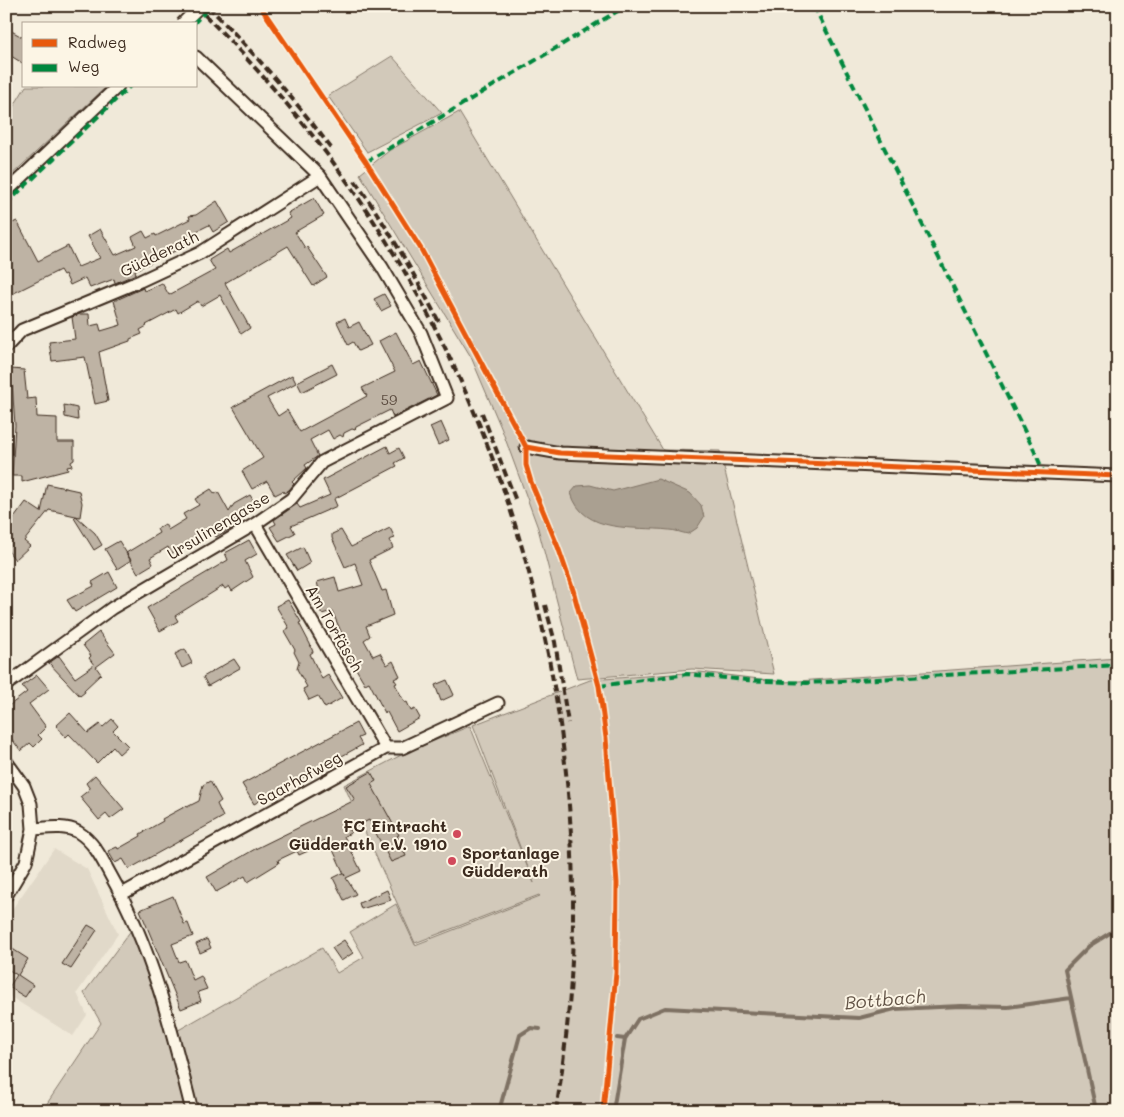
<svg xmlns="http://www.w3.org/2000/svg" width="1124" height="1117" font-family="Mali,sans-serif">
	<rect width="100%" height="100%" fill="#f0e9d9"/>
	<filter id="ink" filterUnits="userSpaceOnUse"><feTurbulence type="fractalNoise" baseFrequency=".02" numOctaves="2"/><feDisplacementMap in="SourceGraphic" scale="10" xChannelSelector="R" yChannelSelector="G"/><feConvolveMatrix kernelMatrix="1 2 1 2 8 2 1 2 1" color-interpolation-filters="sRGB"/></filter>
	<g filter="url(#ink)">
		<path fill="#e1d9c9" d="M54,849L87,869L118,934L77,993L87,1015L73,1036L6,994V918Z"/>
		<path fill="#d2c9ba" stroke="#867a6c" d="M392,56L442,113L367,152L328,96Z
			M26,86H107L6,180V119Z
			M459,112L663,450L720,451L774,674L692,669L577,679L538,528L502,430L471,357L360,174L390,150Z
			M1118,658V1111H42L101,1023L84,993L132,929L168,1036L322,948L337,973L364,957L350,932L396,904L415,945L540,896L539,895L415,943L344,785L405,753L470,726L534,883L473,725L590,680L700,672L785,682Z"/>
		<path fill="#aaa091" stroke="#7e7163" d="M658,479L690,493L701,505L704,517L697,528L688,534C682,533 675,530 669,530C636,526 583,535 571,493L577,486L590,485L613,491Z"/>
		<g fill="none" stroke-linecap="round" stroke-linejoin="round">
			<path stroke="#7e7163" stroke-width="4" d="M617,1038L625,1039L638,1019L665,1008L859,1018L895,1009L961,1006L1008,1007L1071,998
				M499,1111L520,1035L531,1028L540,1029
				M613,1111L625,1039
				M1102,1111L1096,1110L1065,970L1089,946L1118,928"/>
		</g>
		<path fill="#beb3a4" stroke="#3b2a1e" d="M6,28L24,38V64L6,53Z
			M314,198L324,215L295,232L305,248L307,247L327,277L313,286L288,246L225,283L250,328L241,334L220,295L201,306L198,301L178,313L176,309L146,325L147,326L140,330L142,334L130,339V341L99,352L108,401L95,404L85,357L52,361L49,342L75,339L72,317L80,314H89L90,326L99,324L101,331L121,325L114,301L143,288L144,291L162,283L169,295L215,270L209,260L227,249L229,253L291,218L288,213Z
			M217,201L229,222L213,232L209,225L195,232L192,243L135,270L136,274L115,283L114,279L90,288L85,278L70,285L65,274L63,275L60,270L6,297V226L17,221L38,261L68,246L78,267L100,258L88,236L100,229L115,255L136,246L132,237L143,231L147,238L155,234L156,236L190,219L189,216L196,215Z
			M384,294L391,306L381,311L374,299Z
			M345,318L349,327L359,322L371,345L358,351L353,342L348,345L337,322Z
			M396,332L413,365L421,361L437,395L393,417L390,410L356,427L355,430L352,429L344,433L343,437L340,435L333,439L328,430L310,440L318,456L305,465L307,468L292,482L294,484L289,490L284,493L283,491L275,495L267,481L252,489L242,471L263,458L233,407L292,375L296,383L267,398L278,416L287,410L300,432L367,396L362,388L395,372L379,341Z
			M332,364L337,374L302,392L297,382Z
			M11,369L24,370L27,399L36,398L37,417L57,418V442H74V460L71,462L72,466L67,467L68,470L22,482V476H12L15,425Z
			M64,405L77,408L78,420L65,417Z
			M441,422L449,440L438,445L430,427Z
			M387,446L390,453L399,448L404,458L395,463L397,466L334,499L337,506L291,526L295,533L279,541L270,527L276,524L274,520L297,504L300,508L330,495L323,480Z
			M47,484L79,491L82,503L80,517L49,510L24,541L30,546L15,560L6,548V529L26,502L41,512Z
			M211,489L215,494L218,492L229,512L234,504L250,495L256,505L234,517L238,525L216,537L212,530L171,554L168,547L150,558L153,564L138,573L126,553L159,533L157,529L165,524L168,530L186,519L183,514L199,505L195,499Z
			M76,516L95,533L102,545L94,550L74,518Z
			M390,528L395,538L389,540L393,548L369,560L382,591L386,590L393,615L366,626L370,636L364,640L373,656L380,653L387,665L393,661L400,676L394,679L397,683L395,684L405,703L407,702L411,711L415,709L420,718L397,731L387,712L385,713L369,682L365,684L342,645L346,643L332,611L322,614L312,597L320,594L317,582L335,577L339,592L363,585L355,563L345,567L332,538V534L341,530L351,547Z
			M249,540L257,554L245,561L253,577L232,591L229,586L225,589L223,586L175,616L178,621L160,631L147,608L228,560L225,553Z
			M119,541L131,560L117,569L105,549Z
			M303,547L310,563L297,571L287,555Z
			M109,572L117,587L75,612L67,600L94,586L92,582Z
			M288,600L301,622L299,623L310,644L313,652L310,654L322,679L328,675L342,698L325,708L318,696L309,700L303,689L307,687L297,669L299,662L294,652L295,650L284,631L289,628L276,606Z
			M99,632L115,653L96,667L101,674L84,690L85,692L80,696L49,663L59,656L75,678L94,665L89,658L91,656L83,645Z
			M185,649L192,663L182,668L175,654Z
			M234,659L240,668L208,686L203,677Z
			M37,675L49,689L29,704L46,727L38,735L42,739L34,747L30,743L21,751L6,732V708L27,692L22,686Z
			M447,680L454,695L441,701L435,685Z
			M70,713L88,733L100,724L103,727L112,719L118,726L113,731L128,746L119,754L113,747L97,763L69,734L66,737L56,726Z
			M356,723L363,736L358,738L362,745L254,804L242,784Z
			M371,772L376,781L371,784L399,835L397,836L406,856L391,862L369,820L349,830L351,833L344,836L361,871L346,878L356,894L344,900L333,878L343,873L345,876L328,839L307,849L308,851L299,855L297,851L278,860L279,863L248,882L245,876L216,892L207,877L255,849L355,800L346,786Z
			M95,775L124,809L110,819L106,814L99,820L80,797L90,789L86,783Z
			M210,781L221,801L217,804L223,817L129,869L123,859L115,863L108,851L117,847L118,849L141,836L140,834L163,821L162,819L186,806L187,807L199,801L203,785Z
			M387,890L391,900L361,909L359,903Z
			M173,896L184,924L188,923L193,936L172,944L179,962L185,960L193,980L201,976L207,989L198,992L201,1001L181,1009L140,910Z
			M88,925L97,930L71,969L62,964Z
			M207,939L211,948L200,953L196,944Z
			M344,940L353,953L341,961L332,948Z
			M11,948L28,959L18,975L33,985L25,997L9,987L17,975L6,968V956Z"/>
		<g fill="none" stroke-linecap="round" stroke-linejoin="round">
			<defs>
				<path id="minor" d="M6,192L118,86
					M6,347L22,330L140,281L200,253L320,176
					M526,447L560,453L1118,476
					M255,524L386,748
					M6,685L112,608L255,524L291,499L322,462L447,398L421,333L382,267L320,176L196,57
					M6,761L24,786L31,804L33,829L26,862L6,896
					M33,829C48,828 65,825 78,832C94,842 102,859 110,874C152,948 172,1030 192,1111
					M122,894L386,748H402L498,703"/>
			</defs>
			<use href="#minor" stroke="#3b2a1e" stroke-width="15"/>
			<use href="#minor" stroke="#fcf5e5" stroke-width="11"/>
			<path stroke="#3b2a1e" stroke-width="4" stroke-dasharray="8 4" stroke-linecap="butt" d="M196,6C255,65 310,127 357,196C501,407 575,662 573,917C573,982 566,1047 556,1111
				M208,6C252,51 294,98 331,148
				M355,181C387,226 415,275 440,324
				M482,413L516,501
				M545,605L555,642L568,723"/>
			<defs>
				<path id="minor-bridge" d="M182,24L200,6"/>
			</defs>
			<use href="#minor-bridge" stroke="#3b2a1e" stroke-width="15" stroke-linecap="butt"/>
			<use href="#minor-bridge" stroke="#fcf5e5" stroke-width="11"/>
			<path stroke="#00873e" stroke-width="4" stroke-dasharray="8 4" stroke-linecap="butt" d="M814,6L1034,450L1044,473
				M193,24L211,6
				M366,162L626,6
				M6,204L130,86
				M599,686L687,674L746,680L807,683L1118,665"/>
			<defs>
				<path id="cycleway" d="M260,6L366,162L421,249L526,447V465L531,482L558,547L573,590L599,686L606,738L617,883L616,973L603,1111
					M526,447L560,453L1118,476"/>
			</defs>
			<use href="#cycleway" stroke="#fcf5e5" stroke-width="8"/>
			<use href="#cycleway" stroke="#e8590c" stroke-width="5"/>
		</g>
	</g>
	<g fill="#d1495b" stroke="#fcf5e5" stroke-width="2">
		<circle cx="457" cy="834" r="5"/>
		<circle cx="452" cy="861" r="5"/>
	</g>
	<g text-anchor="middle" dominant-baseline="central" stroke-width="4" stroke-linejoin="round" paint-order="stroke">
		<g font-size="14" fill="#5c4c40">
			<text x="389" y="399">59</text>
		</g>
		<g font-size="16" fill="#3b2a1e" stroke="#fcf5e5">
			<text transform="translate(159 253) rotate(-26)">Güdderath</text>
			<text transform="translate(218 525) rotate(-31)">Ursulinengasse</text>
			<text transform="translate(335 628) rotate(60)">Am Torfäsch</text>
			<text transform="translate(299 778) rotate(-29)">Saarhofweg</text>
		</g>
		<g font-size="16" font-weight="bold" fill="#3b2a1e" stroke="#fcf5e5" text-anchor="end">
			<text x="447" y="825">FC Eintracht<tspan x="447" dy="18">Güdderath e.V. 1910</tspan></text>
			<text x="462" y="852" text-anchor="start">Sportanlage<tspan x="462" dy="18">Güdderath</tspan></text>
		</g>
		<g font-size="18" font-style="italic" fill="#625346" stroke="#fcf5e5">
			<text transform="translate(885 999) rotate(-5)">Bottbach</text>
		</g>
	</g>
	<rect width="1124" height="1117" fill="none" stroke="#fcf5e5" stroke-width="25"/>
	<rect x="12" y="12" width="1099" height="1092" fill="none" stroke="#3b2a1e" stroke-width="2" filter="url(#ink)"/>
	<rect x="22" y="22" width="175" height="65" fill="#fcf5e5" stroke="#afa495"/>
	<rect x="32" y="39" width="25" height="8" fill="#e8590c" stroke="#afa495"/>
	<text x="68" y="48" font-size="15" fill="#3b2a1e">Radweg</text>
	<rect x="32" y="64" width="25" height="8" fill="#00873e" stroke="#afa495"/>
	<text x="68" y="72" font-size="15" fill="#3b2a1e">Weg</text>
</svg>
